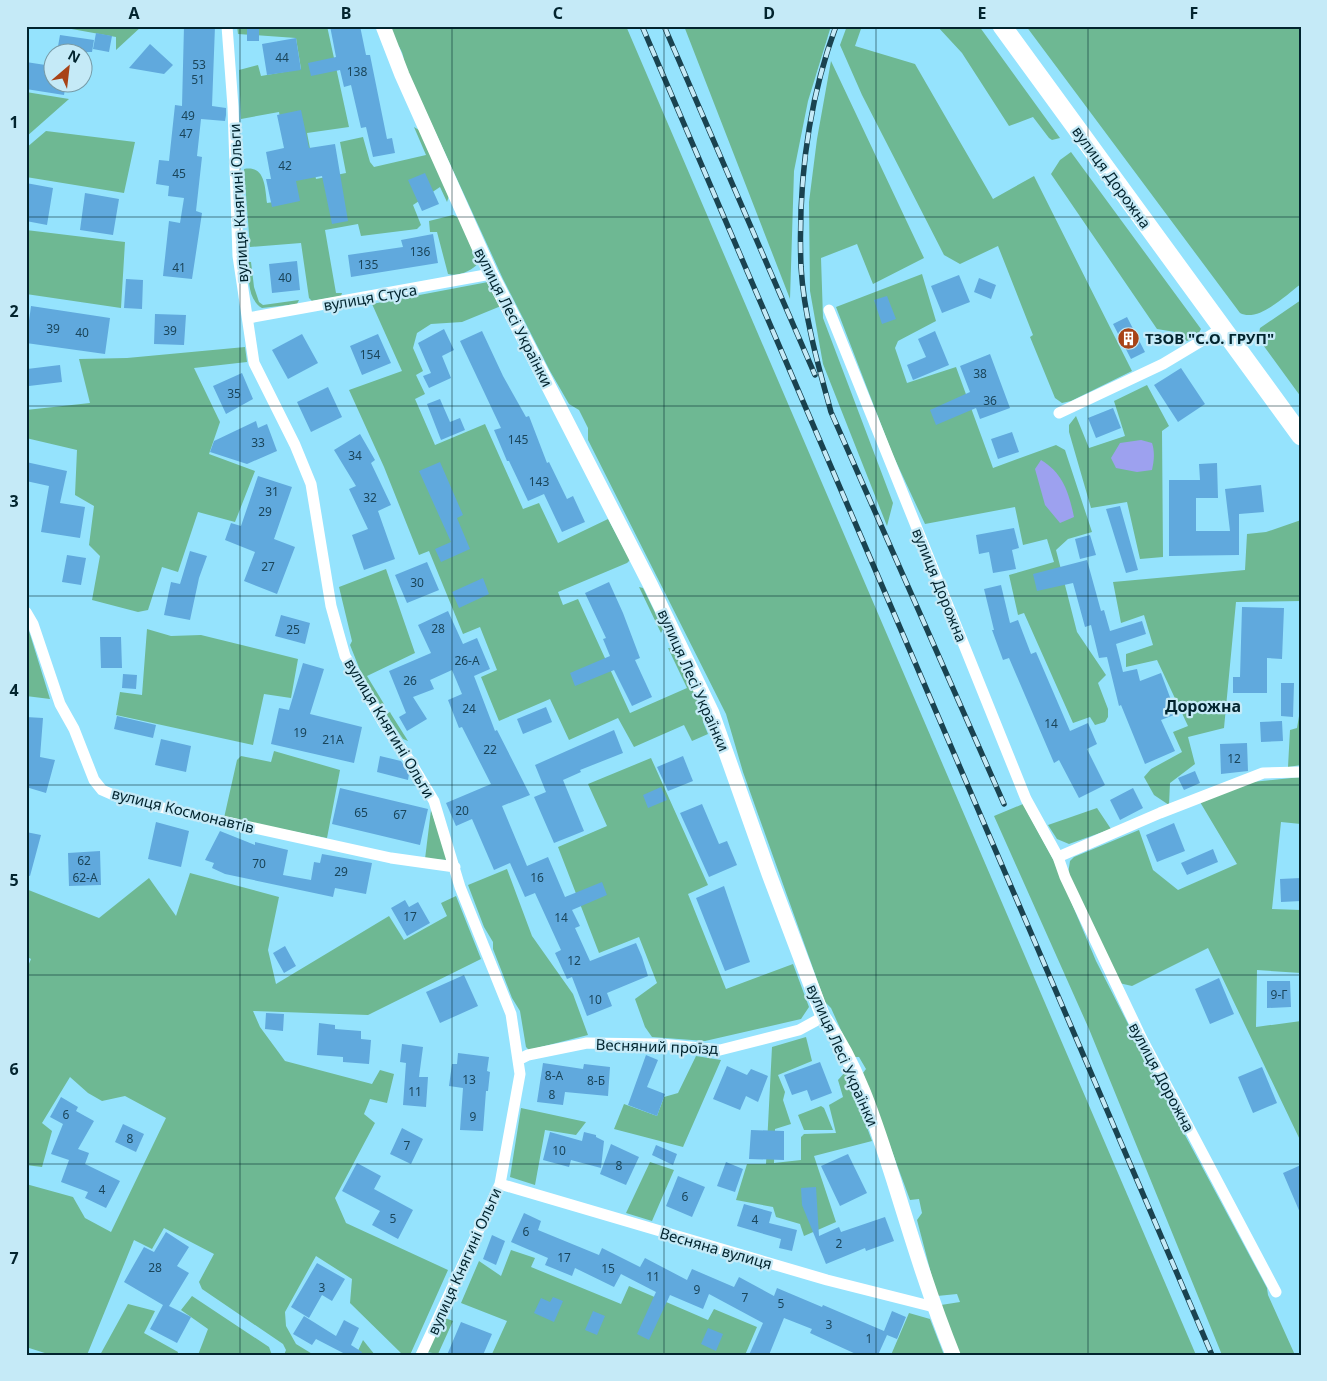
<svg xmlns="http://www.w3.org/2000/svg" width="1327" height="1381" font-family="'Noto Sans',sans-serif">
	<rect width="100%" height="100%" fill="#95e3fd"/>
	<path fill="#6eb893" d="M55,26H142L116,50V37Z
		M237,26H327L349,127L307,133L316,179L346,173L340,142L363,137L370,162L374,167L426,155L414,127L419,130L449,196L447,202L440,187L413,205L421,225L417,229L361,236L358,224L325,230L336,293H342L341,296L312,301L309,298L301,243L250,247L244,169C265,165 265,187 267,203L294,199L279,112L241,119L239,70L258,65L261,76L301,69L296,38L238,34Z
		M389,26H626L1196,1355H959L941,1305L960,1302L957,1294L937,1296L917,1220L922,1213L919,1199L910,1200L863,1073L866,1069L859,1057H853L831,1008L825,1002L743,772L726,714L588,440V428L579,410L569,404L550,371L503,279L404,64C404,53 400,46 392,40Z
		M684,26H831L808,101L794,171L790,299Z
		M847,26H862L855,46L915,64L993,199L1034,176L1132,371L1071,401L1062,403L1055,398L1030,337L1033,335L998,246L960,264L944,255L862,95L840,45Z
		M937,26H979L1060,138L1052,140L1049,138L1033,117L1009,126L962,53Z
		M1026,26H1301V284C1286,295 1258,323 1240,313Z
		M831,61L924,258L873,284L857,244L821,258L823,318L893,503L887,526L823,364L810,291L809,202L817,139Z
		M26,92L69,99L26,137Z
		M46,131L135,142L124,193L26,177V148Z
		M1071,152L1201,329L1197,336L1187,341L1175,332L1157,329L1051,174L1060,160Z
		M453,215L459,218L478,263C473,271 457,277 448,274L437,232H430L429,221Z
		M26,230L125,242L121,308L26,294Z
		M248,262H251L254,287L259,302L263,305L299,300L297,304L262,308C247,299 249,278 248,262Z
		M922,274L936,321L898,341L895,348L907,383L956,367L993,468L1056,445L1065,450L1092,532L1068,539L1056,550L1077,632L1106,675L1098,683L1108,709V717L1105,722L1095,725L1090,717L1073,723L1024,613L1018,615L1009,575L1054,562L1047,539L1023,545L1015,507L925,524L892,453L836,307Z
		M488,282L501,306L462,322L431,324L417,333L413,348L423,371L416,375L425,394L415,399L435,445L485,424L523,509L539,503L558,543L608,519L630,560L627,563L558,592L563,605L578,599L630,713L687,688L668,648L675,649L706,717L703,722L708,734L692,741L684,725L634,747L618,718L569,740L550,699L499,721L481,677L497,670L480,627L463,634L429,551L419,555L384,467L349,390L402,371L372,304Z
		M1301,300V397L1258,338L1260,328Z
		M245,347L247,362L194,368L220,422L209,454L255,471L235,522L198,512L178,572L162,567L148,610L138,612L92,600L100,556L89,545L94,506L75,495L77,450L26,438V410L90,403L79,359L127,358Z
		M1147,385L1169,426L1162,431L1163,557L1140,559L1127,502L1091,508L1069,432V425L1076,416L1089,448L1125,436L1114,401Z
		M1301,520V601L1236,602L1224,728L1188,737L1195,764L1170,783L1169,805L1154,795L1144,777L1151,769L1182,752L1173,732L1188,726L1157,660L1126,667V654L1153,645L1144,615L1121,623L1113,582L1245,570L1247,534L1266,532Z
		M386,569L415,653L367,676L384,704H380L362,675L350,645L352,641L339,587Z
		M639,587L643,588L663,629L661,633Z
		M26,626L29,631L50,699L26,696Z
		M147,629L171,636L201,635L298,659L291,698L264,694L253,745L116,715L120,692L142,695Z
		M1301,704V765L1288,767L1290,730L1297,728Z
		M390,712L391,714L408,741L403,739L386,714Z
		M274,751L340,770L327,838L224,818L237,760L241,756L271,762Z
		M651,758L708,885L688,894L726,989L793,964L809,1007L801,1019L705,1041L652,1037L645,1027L635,999L657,983L639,937L599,953L558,847L607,826L588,784Z
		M1301,777V824L1281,822L1272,909L1301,910V973L1257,970L1256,1027L1301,1021V1142L1208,948L1132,986L1119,983L1068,874L1070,861L1074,857L1139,830L1153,870L1178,890L1237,864L1200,802L1252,782Z
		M1023,804L1054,861L1096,961L1178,1122L1267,1288L1268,1295L1295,1355H1222L1089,1029L994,816Z
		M1097,808L1111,829L1069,844L1057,839L1048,825Z
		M431,810L448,860L425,859Z
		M507,869L532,936L573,994L588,1035L529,1050L526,1047L520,1011L512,998L493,949V942L484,927L468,885Z
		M190,873L279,897L268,950L276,984L389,916L404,940L447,916L441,903L456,896L481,959L368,1015L253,1011L260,1027L285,1061L372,1084L380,1070L394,1074L387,1103L370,1099L364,1114L375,1123L335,1198L346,1223L448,1270L410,1355H403L350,1303L352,1279L316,1256L285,1312L286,1326L296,1344L314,1355H284L286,1350L283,1344L202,1289L199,1282L214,1254L164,1228L152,1249L134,1240L87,1355H51L26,1347V1184L73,1197L85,1218L111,1232L166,1118L125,1096L102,1101L88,1093L70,1077L42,1123L52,1131L42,1167L26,1165V971L31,959L26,956V889L99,918L149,878L176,916Z
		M806,1037L812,1061L778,1075L785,1092L783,1100L791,1124L775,1129L774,1163L801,1160V1137L804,1134L836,1133L829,1105L843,1097L838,1080L846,1071L872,1141L814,1156L836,1222L804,1236L800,1224L776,1217L773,1207L736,1200L747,1164H766L772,1047Z
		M696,1056L721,1060L683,1147L614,1129L624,1104L657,1116L664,1097L678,1093Z
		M821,1106L824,1108L833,1130H804L798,1115Z
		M521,1108L586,1122L576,1135L545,1130L535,1185L510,1177Z
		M650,1162L674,1170L652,1221L626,1213Z
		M511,1250L535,1258L531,1267L621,1304L629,1286L708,1320L714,1309L757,1327L745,1355H495L492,1354L507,1321L461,1303L479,1261L501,1276Z
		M192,1296L269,1347L272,1355H198L208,1329L181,1310Z
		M128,1304L155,1311L144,1333L178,1352L177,1355H100Z
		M909,1313L930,1319L944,1355H891Z
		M443,1317L453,1321L438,1354L427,1352Z
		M363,1340L375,1355H356Z"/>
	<path fill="#9da1ef" d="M1141,440L1152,443C1155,452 1154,461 1152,470L1137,472L1116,468L1111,458L1120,443Z
		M1041,460C1063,473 1069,493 1074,517L1060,523L1045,505L1035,469Z"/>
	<path fill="#60a9dd" d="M184,26H215L212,106L226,108V115L225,121L201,119L197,156L202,157L196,211L202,213L192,279L163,276L169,221L180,223L184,198L168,196L169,186L156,184L159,160L169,161L175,105L182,106Z
		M330,26H360L366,55H370L387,139L392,138L395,153L373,157L366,127L361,128L351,85L344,87L340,70L311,76L308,63L336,57Z
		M247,29H259V41H247Z
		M96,33L112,36L109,52L93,49Z
		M60,35L94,40L92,52H57Z
		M296,38L301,70L267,75L262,44Z
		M150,44L173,65L164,74L129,68Z
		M26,62L52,66L50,79H52V82H66L64,95L26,89Z
		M301,110L309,148L335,144L348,221L332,224L322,176L296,181L300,201L272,207L266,179H271L266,152L284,148L277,115Z
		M425,173L439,204L422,211L408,180Z
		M26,183L53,188L47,225L26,221Z
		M85,193L119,199L113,235L80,230Z
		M433,234L438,263L351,277L348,255L403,247L401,240Z
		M297,261L300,290L272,293L269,264Z
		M959,275L970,302L942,313L931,286Z
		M979,278L996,285L991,299L974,292Z
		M126,279L143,280L142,309L124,308Z
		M887,296L896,319L882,324L874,300Z
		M31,306L110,318L105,354L26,343Z
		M155,314L186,315L184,345L154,344Z
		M1127,317L1145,352L1131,359L1113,324Z
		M444,329L454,350L442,356L451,378L429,388L423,376L431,373L418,343Z
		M482,331L503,376L526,417L529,416L547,463L549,462L567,499L573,496L585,522L562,532L544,494L528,501L509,461H507L494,430L501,428L460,341Z
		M935,331L949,365L913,380L907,365L926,357L918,339Z
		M302,334L318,363L288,379L272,350Z
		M378,334L391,363L362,375L350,346Z
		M990,354L1010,408L980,419L976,408L936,425L930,410L970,392L960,366Z
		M60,365L62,382L29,386L27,369Z
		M1181,368L1205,404L1178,422L1154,385Z
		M242,373L253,399L226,414L213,386Z
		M328,387L342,417L311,432L297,402Z
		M440,399L450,422L460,418L465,430L441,440L427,404Z
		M1113,408L1121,428L1096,438L1088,418Z
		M256,421L258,428L267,424L277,451L247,464L210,452L214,441Z
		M1012,432L1019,452L998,459L991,439Z
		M360,434L375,460L371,463L391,505L378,511L395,559L364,570L352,535L368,529L349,489L356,486L334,450Z
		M26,462L67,471L60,503L85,507L80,538L41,532L49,486L26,481Z
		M440,462L463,515L457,518L470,549L441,562L435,549L451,542L419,471Z
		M1217,463L1218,498H1196V531H1230L1225,489L1261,485L1264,512L1239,514V555L1169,556V480H1200L1199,464Z
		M258,476L292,487L274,539L295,547L277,594L244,581L255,552L225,540L231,523L241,526Z
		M1120,506L1138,570L1126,573L1106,509Z
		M1014,528L1019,548L1012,550L1016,569L993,573L989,552L979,554L976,535Z
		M1090,535L1096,555L1080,559L1075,539Z
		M190,551L207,556L199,578L190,620L164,615L171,582L180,584Z
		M67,555L86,558L81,585L62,582Z
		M1087,560L1101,611L1104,610L1110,631L1142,621L1146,634L1116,644L1123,672L1137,669L1140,681L1161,673L1171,700L1173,699L1179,713L1161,720L1175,751L1145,764L1121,705L1119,706L1107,657L1099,658L1091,625L1085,627L1073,583L1037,591L1033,574Z
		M427,562L439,590L407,603L395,575Z
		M483,578L489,594L459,608L452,592Z
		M609,582L623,613L640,658L635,660L652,697L632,706L614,670L575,686L570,673L610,656L603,639L606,638L585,593Z
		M1001,585L1010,623L1018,620L1031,654L1036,652L1070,731L1088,723L1097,744L1087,749L1105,785L1079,798L1059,760L1054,763L1009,658L1003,660L992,630H994L984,589Z
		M1242,607L1284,608L1282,659L1267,658V693H1233V677H1240Z
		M448,611L463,644L477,638L490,669L474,676L495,731L497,730L530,795L502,806L527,866L548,857L565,897L602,882L607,895L572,910L580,926L575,928L590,961L636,943L642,957L648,976L607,993L612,1006L587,1016L572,977L567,979L555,953L561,950L535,893L525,897L510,863L494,870L472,819L456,826L446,803L491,784L462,727L459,728L448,700L462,694L452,670L430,680L434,689L413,697L427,719L407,731L399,717L406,713L389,671L431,653L418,625Z
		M281,615L310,623L305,644L275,636Z
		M100,637H121L122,668H101Z
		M303,663L324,669L310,714L362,727L354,763L271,744L279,708L289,710Z
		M123,674L137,675L136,689L122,688Z
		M1281,683H1294L1293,717L1281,716Z
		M546,707L552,722L523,734L517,719Z
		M117,716L156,725L153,738L114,729Z
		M26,717L43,718L40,757L55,760L46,793L26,787Z
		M1282,721L1283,741L1261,742L1260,722Z
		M614,730L623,753L580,770L581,772L563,780L584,831L554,843L534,797L546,792L535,765Z
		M161,739L191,746L186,772L155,765Z
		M1247,743L1248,771L1221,774L1220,744Z
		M380,756L401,761L409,774L408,780L377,772Z
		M683,756L693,781L668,791L657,767Z
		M1195,771L1200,783L1184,790L1178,778Z
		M661,787L667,800L648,808L643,795Z
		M340,788L428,809L420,845L332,824Z
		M1133,788L1143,808L1120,820L1110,800Z
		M702,804L719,844L727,841L737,865L709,877L680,813Z
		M156,822L189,831L181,867L148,859Z
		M1174,823L1185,851L1157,862L1146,835Z
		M220,831L255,845V842L288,850L283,875L311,880L314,862L320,863L322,854L372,863L366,894L335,888L333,897L225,874L212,868L214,863L205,860Z
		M26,832L41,835L30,876L26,875Z
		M1213,849L1218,862L1187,875L1181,863Z
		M100,851L101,885L69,886L68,853Z
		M1301,878V901L1281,902L1280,879Z
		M724,886L750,962L725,971L696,898Z
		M405,900L409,907L418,902L430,923L407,936L391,908Z
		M285,946L296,966L284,973L273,953Z
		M464,975L478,1006L440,1023L426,992Z
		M1219,978L1234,1014L1210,1024L1195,989Z
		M1267,981H1290L1291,1007L1267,1008Z
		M266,1013L284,1014L283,1031L265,1029Z
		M319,1023L335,1025V1029L361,1031V1039L371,1040L369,1064L343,1062V1057L317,1055Z
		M402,1044L423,1047L419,1077H428L426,1107L403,1105L406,1063L400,1062Z
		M458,1053L489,1057L487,1071L490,1072L488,1091H486L483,1131L460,1130L463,1088L449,1086L452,1064H457Z
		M646,1055L658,1060L647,1087L665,1094L657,1116L628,1105Z
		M820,1062L832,1093L811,1101L807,1090L792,1095L784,1075Z
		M543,1063L583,1069L584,1064L610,1067L608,1096L565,1092L563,1105L537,1102Z
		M727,1066L747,1075L751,1069L768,1076L758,1102L746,1096L740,1110L713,1099Z
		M1262,1067L1277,1103L1253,1113L1238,1077Z
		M61,1097L78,1107L76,1111L94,1121L78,1149L89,1153L85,1164L120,1181L106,1208L85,1198L88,1192L61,1182L69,1160L51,1154L63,1124L50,1117Z
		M123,1124L144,1134L136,1152L115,1142Z
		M402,1128L423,1139L411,1164L390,1154Z
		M751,1130L784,1131V1160L749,1159Z
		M550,1132L582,1141L584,1132L596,1135V1137L604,1141L601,1168L571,1160L569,1167L543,1160Z
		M611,1144L639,1157L626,1185L600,1174Z
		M656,1145L677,1154L673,1165L652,1155Z
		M848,1154L867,1193L840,1206L821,1166Z
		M726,1162L743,1169L735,1192L717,1186Z
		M357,1163L381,1176L374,1189L413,1210L398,1239L372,1225L380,1211L342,1191Z
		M1301,1165V1215L1283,1173Z
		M678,1176L705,1187L692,1217L666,1206Z
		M816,1187L819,1236L839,1227L841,1232L885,1217L894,1241L866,1251L865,1248L826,1264L802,1205L801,1188Z
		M744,1204L772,1212L769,1223L797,1230L792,1251L779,1248L781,1239L737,1226Z
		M524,1213L541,1221L538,1230L599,1255L602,1248L640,1267L645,1258L687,1280L692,1269L734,1287L739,1277L774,1296L777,1288L822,1307L823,1305L884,1331L892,1311L906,1317L897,1339L887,1335L878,1355H858L810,1333L812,1329L784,1318L769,1355H749L763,1323L709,1294L703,1309L670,1295L649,1340L637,1334L656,1292L621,1274L614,1287L575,1268L572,1276L545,1265L548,1258L511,1242Z
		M166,1232L189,1247L177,1266L189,1273L169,1306L191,1317L177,1343L150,1329L163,1305L124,1282L144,1247L154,1252Z
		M492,1235L505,1241L496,1265L483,1259Z
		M317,1263L345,1279L332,1301L322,1295L309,1318L291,1307Z
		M553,1297L563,1301L554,1322L534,1313L541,1298L550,1302Z
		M593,1311L605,1316L597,1335L585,1330Z
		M304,1316L336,1336L344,1320L359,1328L351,1345L362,1352L361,1355H347L316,1339L312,1345L293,1334Z
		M461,1322L492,1334L483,1355H447Z
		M708,1328L723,1334L716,1351L701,1344Z"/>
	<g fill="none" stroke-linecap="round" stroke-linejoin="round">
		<path stroke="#fff" stroke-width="11" d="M227,26L233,107L238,256L254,363L295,445L311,484L331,606L345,656L384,724L410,761L434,801L460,887L511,1014L520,1074L500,1184L421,1355
			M829,310L1026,799L1058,857L1065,877L1142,1039L1276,1292
			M248,318L491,274
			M1059,413L1163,364L1223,328
			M26,612L33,624L60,704L74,729L94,780L102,790L118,797L172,810L391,858L455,867
			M1058,857L1160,813L1263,773L1301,772
			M518,1060L528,1055L587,1043L661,1044L720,1050L799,1030L823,1017
			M500,1184L827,1280L934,1307"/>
		<path stroke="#fff" stroke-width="15" d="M383,26L402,75L491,274L651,586L712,713L769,874L823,1017C858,1065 876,1125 894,1181C912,1239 930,1298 953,1355"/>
		<path stroke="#fff" stroke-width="19" d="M1002,26L1301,436"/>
		<defs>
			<path id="rail" d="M642,26L1212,1355
				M664,26L815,375
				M836,26C808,102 798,186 801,267C804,316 818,365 831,412L1004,804"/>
		</defs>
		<use href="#rail" stroke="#1a4350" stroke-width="5.5"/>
		<use href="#rail" stroke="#c5eaf7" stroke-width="4" stroke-dasharray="11" stroke-linecap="butt"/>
	</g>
	<path fill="none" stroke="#02242e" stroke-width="1" stroke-opacity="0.55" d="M240,26V1355M452,26V1355M664,26V1355M876,26V1355M1088,26V1355M26,217H1301M26,406H1301M26,596H1301M26,785H1301M26,975H1301M26,1164H1301"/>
	<defs>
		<symbol id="building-disc" viewBox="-11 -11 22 22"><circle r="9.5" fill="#a84317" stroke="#c5eaf7"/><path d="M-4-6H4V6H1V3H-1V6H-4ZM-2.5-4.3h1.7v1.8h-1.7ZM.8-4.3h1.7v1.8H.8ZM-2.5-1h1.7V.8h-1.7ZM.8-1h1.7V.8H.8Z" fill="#fff"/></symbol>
	</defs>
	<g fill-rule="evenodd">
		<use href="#building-disc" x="1116" y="326" width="25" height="25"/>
	</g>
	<g text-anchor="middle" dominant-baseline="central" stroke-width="4.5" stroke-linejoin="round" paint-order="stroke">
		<g font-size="12" fill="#1a455a">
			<text x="282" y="57">44</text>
			<text x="199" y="64">53</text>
			<text x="357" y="71">138</text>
			<text x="198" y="79">51</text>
			<text x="188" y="115">49</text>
			<text x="186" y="133">47</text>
			<text x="285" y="165">42</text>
			<text x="179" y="173">45</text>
			<text x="420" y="251">136</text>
			<text x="368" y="264">135</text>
			<text x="179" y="267">41</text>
			<text x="285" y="277">40</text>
			<text x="53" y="328">39</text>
			<text x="170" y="330">39</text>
			<text x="82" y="332">40</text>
			<text x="370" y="354">154</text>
			<text x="980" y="373">38</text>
			<text x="234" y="393">35</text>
			<text x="990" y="400">36</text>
			<text x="518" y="439">145</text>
			<text x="258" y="442">33</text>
			<text x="355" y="455">34</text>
			<text x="539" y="481">143</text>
			<text x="272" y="491">31</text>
			<text x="370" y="497">32</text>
			<text x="265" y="511">29</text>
			<text x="268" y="566">27</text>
			<text x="417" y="582">30</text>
			<text x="438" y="628">28</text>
			<text x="293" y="629">25</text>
			<text x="467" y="660">26-А</text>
			<text x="410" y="680">26</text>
			<text x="469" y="708">24</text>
			<text x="1051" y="723">14</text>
			<text x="300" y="732">19</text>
			<text x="333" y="739">21А</text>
			<text x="490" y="749">22</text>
			<text x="1234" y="758">12</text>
			<text x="462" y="810">20</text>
			<text x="361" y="812">65</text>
			<text x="400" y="814">67</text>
			<text x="84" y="860">62</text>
			<text x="259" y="863">70</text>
			<text x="341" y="871">29</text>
			<text x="85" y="877">62-А</text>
			<text x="537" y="877">16</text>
			<text x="410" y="916">17</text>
			<text x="561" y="917">14</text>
			<text x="574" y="960">12</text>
			<text x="1279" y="994">9-Г</text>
			<text x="595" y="999">10</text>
			<text x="554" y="1075">8-А</text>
			<text x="469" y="1079">13</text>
			<text x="596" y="1080">8-Б</text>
			<text x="415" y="1091">11</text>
			<text x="552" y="1094">8</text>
			<text x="66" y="1114">6</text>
			<text x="473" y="1116">9</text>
			<text x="130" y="1138">8</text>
			<text x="407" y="1145">7</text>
			<text x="559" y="1150">10</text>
			<text x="619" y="1165">8</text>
			<text x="102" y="1189">4</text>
			<text x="685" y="1196">6</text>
			<text x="393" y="1218">5</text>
			<text x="755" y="1219">4</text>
			<text x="526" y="1231">6</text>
			<text x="839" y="1243">2</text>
			<text x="564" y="1257">17</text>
			<text x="155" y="1267">28</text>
			<text x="608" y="1268">15</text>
			<text x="653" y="1276">11</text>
			<text x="322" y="1287">3</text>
			<text x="697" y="1289">9</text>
			<text x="745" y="1297">7</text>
			<text x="781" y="1303">5</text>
			<text x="829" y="1324">3</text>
			<text x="869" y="1338">1</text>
		</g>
		<g font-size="15" fill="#02242e" stroke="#c5eaf7">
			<text transform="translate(1112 177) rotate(54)">вулиця Дорожна</text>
			<text transform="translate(238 203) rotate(-93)">вулиця Княгині Ольги</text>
			<text transform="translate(370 297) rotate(-10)">вулиця Стуса</text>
			<text transform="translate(514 317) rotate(63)">вулиця Лесі Українки</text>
			<text transform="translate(940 585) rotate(68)">вулиця Дорожна</text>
			<text transform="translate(694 680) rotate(66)">вулиця Лесі Українки</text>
			<text transform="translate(390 728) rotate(59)">вулиця Княгині Ольги</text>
			<text transform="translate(183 810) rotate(14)">вулиця Космонавтів</text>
			<text transform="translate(657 1046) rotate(2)">Весняний проїзд</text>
			<text transform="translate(843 1055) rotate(66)">вулиця Лесі Українки</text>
			<text transform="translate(1162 1077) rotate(62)">вулиця Дорожна</text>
			<text transform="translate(716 1248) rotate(16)">Весняна вулиця</text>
			<text transform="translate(464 1261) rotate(-66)">вулиця Княгині Ольги</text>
		</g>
		<g font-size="15" font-weight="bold" fill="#02242e" stroke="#c5eaf7" text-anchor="start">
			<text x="1145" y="338">ТЗОВ "С.О. ГРУП"</text>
		</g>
		<g font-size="16" font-weight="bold" fill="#02242e" stroke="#c5eaf7">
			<text x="1203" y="706">Дорожна</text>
		</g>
	</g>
	<rect width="1327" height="1381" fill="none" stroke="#c5eaf7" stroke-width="55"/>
	<g transform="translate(68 68) rotate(28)"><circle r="24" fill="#c5eaf7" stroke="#779ba7"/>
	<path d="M0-4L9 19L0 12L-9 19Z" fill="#a84317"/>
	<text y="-8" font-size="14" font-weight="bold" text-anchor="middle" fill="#02242e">N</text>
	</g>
	<rect x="28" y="28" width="1272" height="1326" fill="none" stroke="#02242e" stroke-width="2"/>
	<g font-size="16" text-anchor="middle" font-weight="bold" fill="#02242e">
		<text x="134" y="19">A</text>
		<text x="346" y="19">B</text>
		<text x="558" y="19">C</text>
		<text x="769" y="19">D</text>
		<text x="982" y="19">E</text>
		<text x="1194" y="19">F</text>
		<text x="14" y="128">1</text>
		<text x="14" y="317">2</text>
		<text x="14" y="507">3</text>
		<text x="14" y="696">4</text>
		<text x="14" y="886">5</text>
		<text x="14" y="1075">6</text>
		<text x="14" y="1264">7</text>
	</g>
</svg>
